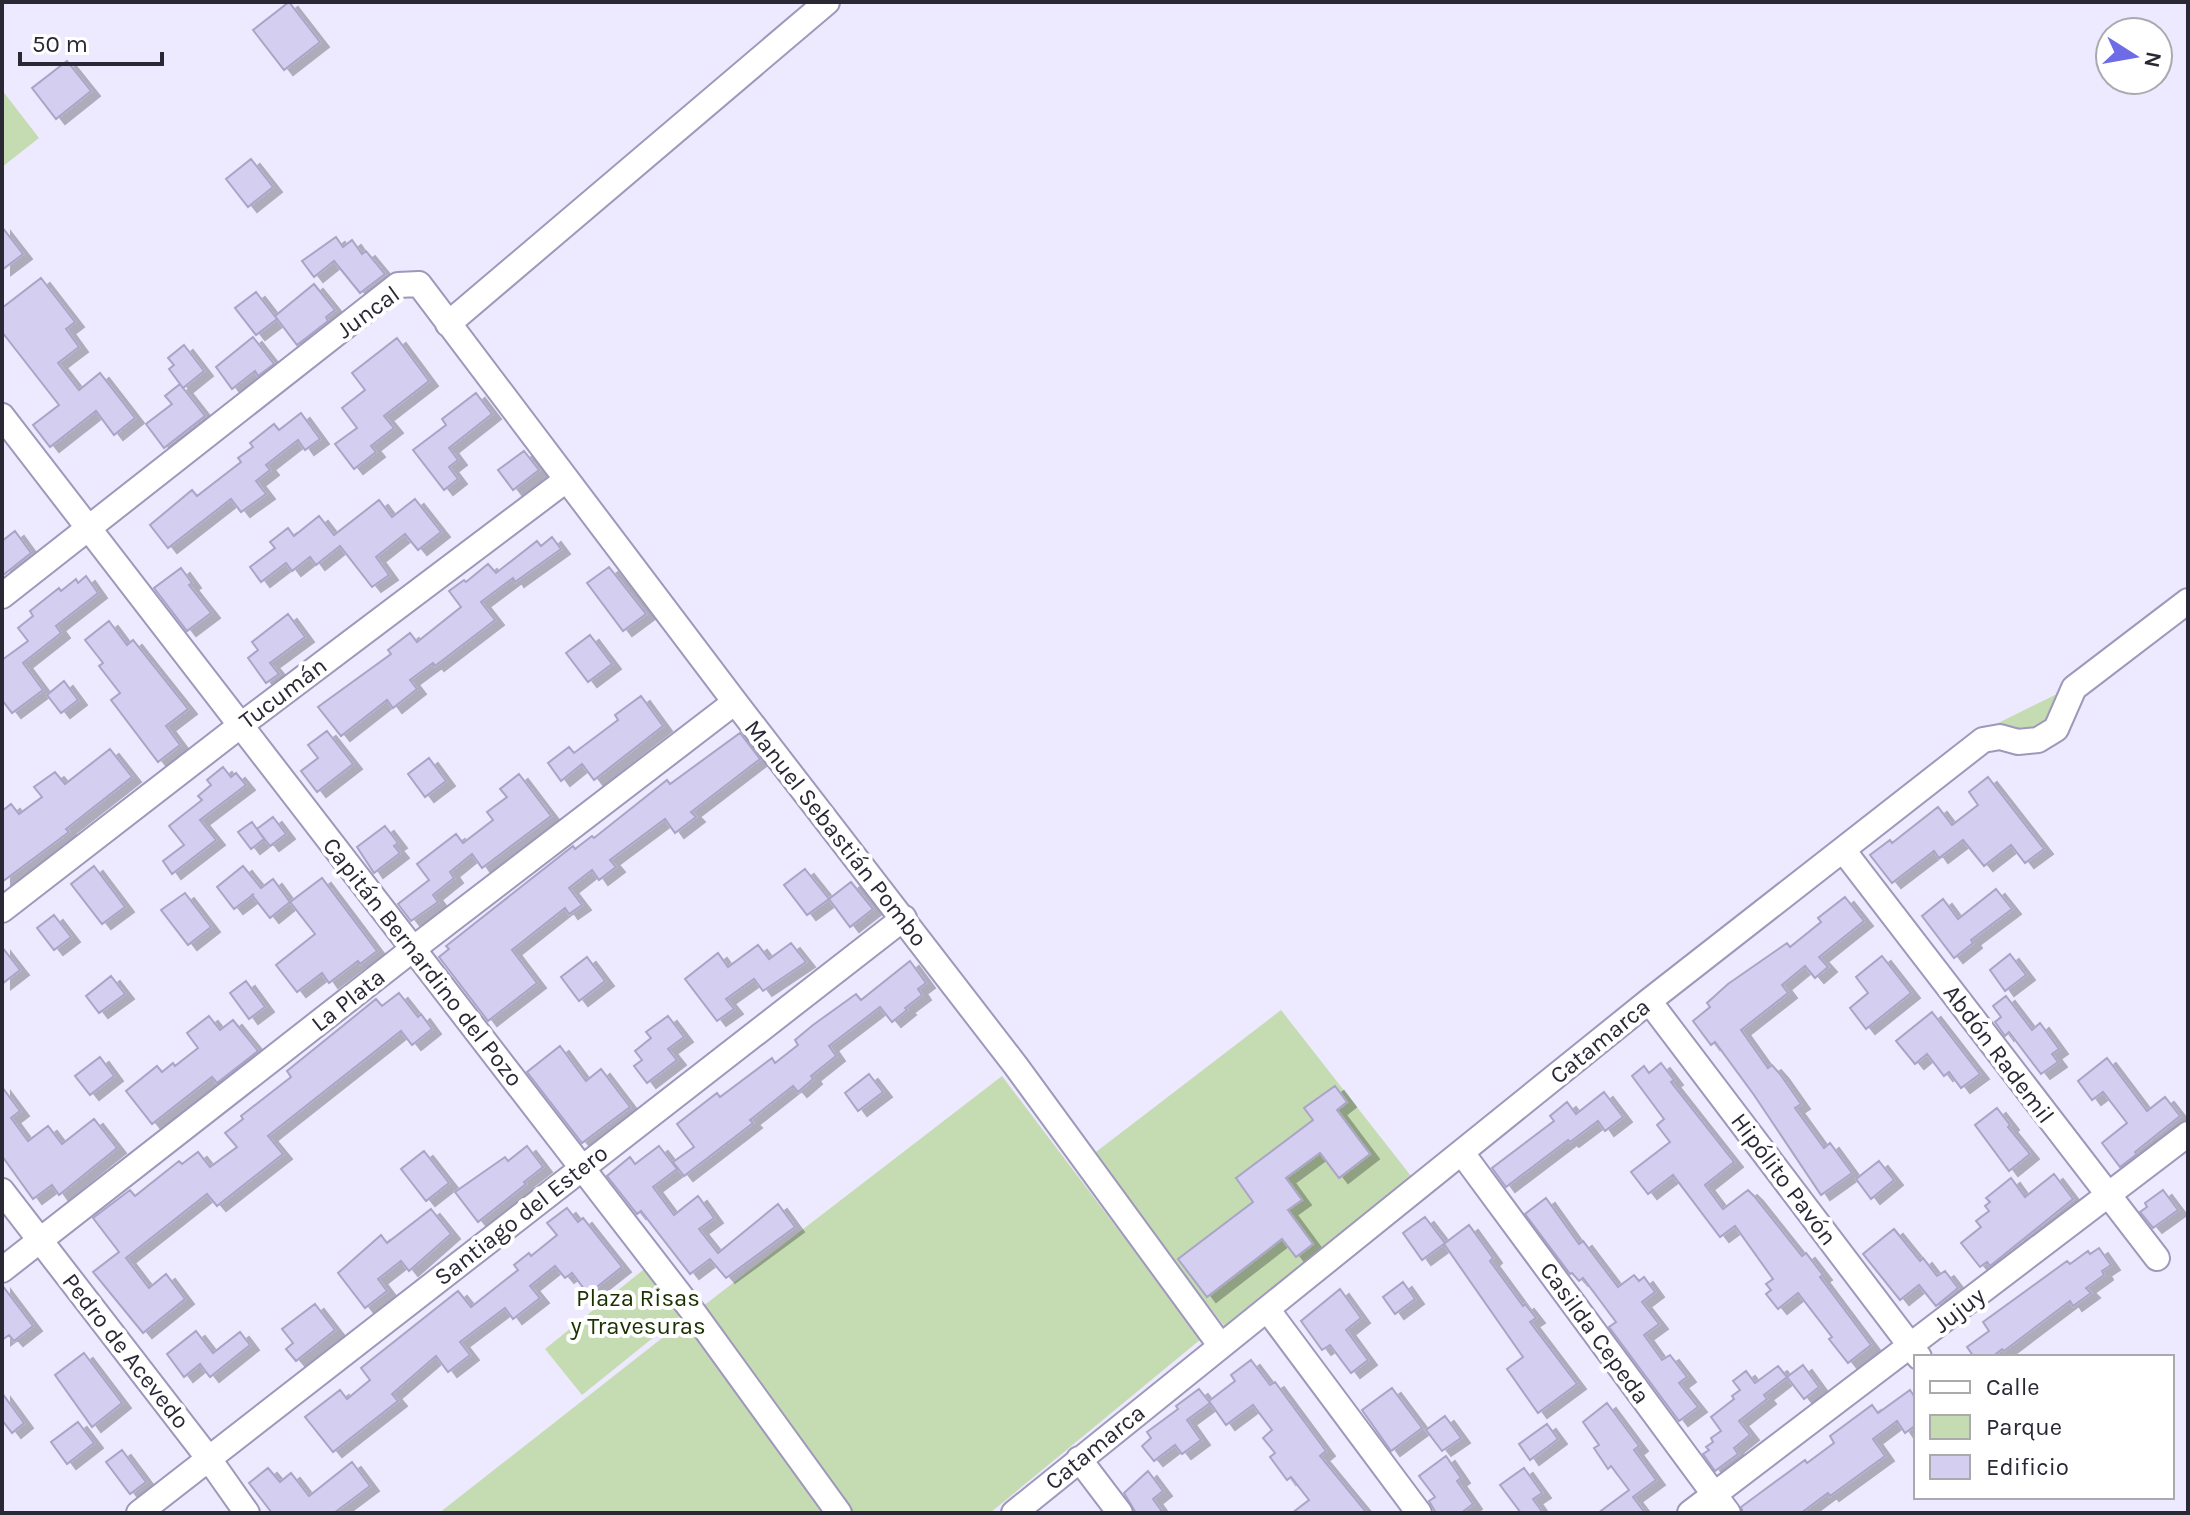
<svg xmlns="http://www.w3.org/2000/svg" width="2190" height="1515" font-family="Karla,sans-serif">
	<defs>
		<filter id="shadow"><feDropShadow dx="9" dy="5" stdDeviation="0" flood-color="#0004"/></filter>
	</defs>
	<rect width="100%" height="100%" fill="#ede9ff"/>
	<path fill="#c5dcb2" d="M2,90L39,138L2,167Z
		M2059,693C2050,738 2030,737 1990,727Z
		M1281,1010L1411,1176L1224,1326L1092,1155Z
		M1002,1076L1201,1339L990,1513H439L694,1313Z
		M648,1266L685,1312L582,1395L545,1349Z"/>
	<path fill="#d4cef1" stroke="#aaa4c6" stroke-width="2" filter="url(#shadow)" d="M289,2L320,42L284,70L253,30Z
		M67,61L91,91L56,119L32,88Z
		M251,159L273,187L248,207L226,179Z
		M2,227L23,254L2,270Z
		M336,237L343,247L352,240L362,254L366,251L385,274L360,293L334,261L314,277L302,261Z
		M41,278L75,322L66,329L79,347L58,363L79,390L100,373L135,418L114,435L96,411L50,447L33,425L59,405L2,332V308Z
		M314,284L335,310L326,317L328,321L297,345L275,316Z
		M256,292L277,319L256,335L235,308Z
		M253,337L274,364L258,376L255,371L232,389L216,367Z
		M397,338L429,381L384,416L394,428L371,446L376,452L354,469L335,444L357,428L342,408L365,390L352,373Z
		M184,345L204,371L183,388L169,369L174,365L168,358Z
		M180,384L205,416L164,448L146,424L172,404L165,396Z
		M476,393L492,414L449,448L458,460L449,467L458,479L444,490L413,450L446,425L442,419Z
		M301,413L320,439L305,450L298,440L266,465L270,470L256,481L266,494L241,512L231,499L168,548L150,525L192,490L197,496L241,462L238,458L253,447L250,443L274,424L279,430Z
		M524,451L539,470L513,490L498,470Z
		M415,499L441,532L418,550L405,534L376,557L389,575L372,587L340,546L316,565L310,557L292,571L286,563L261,582L250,567L275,548L270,542L288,528L294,536L319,516L334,535L379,500L392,517Z
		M15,531L31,553L2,576V541Z
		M552,537L561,549L515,582L513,578L481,602L495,620L435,666L433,663L410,680L417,689L393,708L387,700L341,736L318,707L391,654L388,650L410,633L417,642L461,607L449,591L464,580L466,582L488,564L496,573L537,541L541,546Z
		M609,567L646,614L623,631L587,583Z
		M181,568L192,583L189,585L211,613L187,631L154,588Z
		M86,576L98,593L56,626L61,633L23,663L43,690L12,713L2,700V660L28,641L18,628L33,616L30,611L59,588L61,591L76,579L78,583Z
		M288,614L305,637L270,663L279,674L266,683L248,658L258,650L252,642Z
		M109,621L127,645L133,640L188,709L166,726L180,745L158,762L111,700L120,693L99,666L103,663L85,640Z
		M590,635L612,664L588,682L566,653Z
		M64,681L78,700L61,713L47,695Z
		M641,696L663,726L594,780L582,764L561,781L548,763L569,747L574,753L618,720L615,715Z
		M327,731L353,764L317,792L301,771L318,758L308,745Z
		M740,733L760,759L691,812L696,817L675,833L665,819L610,860L616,867L599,880L592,870L569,888L582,905L569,914L565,908L512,950L537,983L488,1021L439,957L449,949L446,946L573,846L575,849L592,836L594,838L667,780L670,784Z
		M110,749L132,777L66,829L69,832L2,882V811L11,804L19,814L42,797L34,787L55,772L65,784Z
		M429,758L446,781L425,797L408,774Z
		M223,767L231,777L236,773L246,785L200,820L216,840L172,874L163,861L184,845L169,826L202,800L198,796L211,785L207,780Z
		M519,774L551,816L482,868L472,854L450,872L454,878L433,895L438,902L411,921L398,904L429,880L417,864L456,834L463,843L493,820L487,812L507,797L500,789Z
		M1988,777L2044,849L2025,863L2011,845L1984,866L1963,840L1939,858L1934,851L1892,883L1870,855L1890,840L1892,843L1938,807L1952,825L1978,805L1969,792Z
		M273,817L286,834L270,846L257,829Z
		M252,822L264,839L251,849L238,832Z
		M385,826L398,843L394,846L400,853L374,873L357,847Z
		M94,866L125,907L102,924L71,884Z
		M243,866L261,888L273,879L290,902L322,878L377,951L360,964L358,961L329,983L322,973L297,992L276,965L315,934L290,902L270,918L252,895L254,894L234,909L217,887Z
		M805,869L829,899L807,915L784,885Z
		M851,882L873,909L850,927L829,899Z
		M1996,889L2012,909L1971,940L1973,943L1954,958L1922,916L1943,899L1958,919Z
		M185,893L211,927L188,945L161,910Z
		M1845,897L1864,921L1819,957L1828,967L1815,978L1805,966L1782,985L1788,993L1741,1030L1768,1068L1772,1065L1780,1074L1801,1104L1795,1108L1824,1148L1830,1143L1852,1173L1821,1195L1754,1095L1715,1042L1711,1045L1693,1021L1710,1007L1707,1003L1728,984L1787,943L1790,947L1821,922L1818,918Z
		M54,915L71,937L54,950L37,928Z
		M791,943L806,962L763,991L754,979L726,999L734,1009L717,1021L685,979L718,953L728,967L758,945L769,959Z
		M2,947L20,970L2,984Z
		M2010,954L2026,975L2005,991L1990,970Z
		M1882,956L1911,993L1866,1029L1850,1008L1868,993L1856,977Z
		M587,957L605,981L579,1001L561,977Z
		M910,961L926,983L918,989L922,995L905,1008L907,1010L892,1022L880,1007L829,1046L836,1056L811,1076L813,1079L798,1092L793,1086L750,1120L753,1123L684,1176L673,1162L694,1147L677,1124L717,1093L720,1097L772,1058L775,1063L798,1045L795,1040L813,1025L856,994L861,1000Z
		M111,976L125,994L99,1013L86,996Z
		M246,981L265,1007L249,1019L230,993Z
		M399,993L418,1017L421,1014L432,1029L412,1045L401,1031L268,1136L283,1154L217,1206L207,1194L126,1258L149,1288L166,1274L185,1299L143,1333L93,1272L119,1252L93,1218L130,1190L135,1196L179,1161L182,1164L198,1152L210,1167L237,1147L225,1133L243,1119L241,1116L291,1077L287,1071L376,999L382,1006Z
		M2006,996L2032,1030L2040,1023L2059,1049L2052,1054L2058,1062L2041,1074L2009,1032L2005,1036L1995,1022L2001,1017L1993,1006Z
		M1932,1012L1980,1074L1961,1088L1949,1072L1944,1076L1927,1054L1915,1064L1896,1041Z
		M209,1016L220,1030L233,1020L258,1051L217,1083L212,1077L152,1124L126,1091L157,1066L162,1072L173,1063L175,1066L198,1048L187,1033Z
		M668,1016L684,1037L668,1049L677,1060L647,1083L634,1066L642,1060L635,1051L651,1038L646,1032Z
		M560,1046L586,1081L601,1069L630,1107L582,1143L527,1072Z
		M100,1057L114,1076L90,1095L75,1076Z
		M2107,1058L2147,1111L2165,1097L2180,1116L2135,1152L2137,1154L2120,1167L2102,1143L2127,1123L2103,1092L2092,1100L2078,1081Z
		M1661,1063L1674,1080L1671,1082L1734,1162L1705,1185L1723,1209L1748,1190L1754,1196L1802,1256L1806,1253L1823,1275L1820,1277L1871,1345L1848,1363L1829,1339L1832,1337L1798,1293L1778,1309L1766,1294L1771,1290L1766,1284L1773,1279L1735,1226L1720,1237L1673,1175L1648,1194L1631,1172L1670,1142L1657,1125L1664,1119L1632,1076L1644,1066L1649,1073Z
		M869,1074L883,1092L858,1111L845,1093Z
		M1335,1086L1347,1102L1337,1110L1370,1154L1339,1178L1320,1153L1286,1178L1302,1200L1288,1210L1313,1244L1296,1257L1282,1239L1207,1297L1178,1259L1253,1202L1236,1178L1313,1120L1304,1108Z
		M2,1087L20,1111L11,1118L28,1141L48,1126L62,1144L94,1119L117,1148L59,1195L52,1185L33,1199L2,1156Z
		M1604,1092L1623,1117L1605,1131L1598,1121L1570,1142L1568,1140L1506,1187L1492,1168L1554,1121L1550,1116L1567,1102L1576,1114Z
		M1997,1108L2010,1125L2008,1127L2030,1154L2009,1171L1975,1125Z
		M527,1146L543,1167L524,1182L526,1184L478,1222L455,1192L505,1157L508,1161Z
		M659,1146L677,1169L653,1187L674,1215L698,1196L714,1218L699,1229L718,1253L778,1204L795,1227L726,1278L710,1259L690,1274L641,1211L637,1214L607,1176L630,1157L635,1164Z
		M424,1151L449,1183L426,1201L401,1169Z
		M1879,1161L1894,1180L1871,1199L1856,1179Z
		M2054,1174L2073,1199L1990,1266L1987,1262L1980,1267L1961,1243L1981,1227L1976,1221L1989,1211L1985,1206L1990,1202L1986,1198L2011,1178L2025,1197Z
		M2163,1190L2178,1210L2153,1228L2140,1212L2147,1207L2145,1203Z
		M1546,1198L1579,1244L1583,1241L1618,1287L1634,1275L1639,1281L1644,1277L1655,1292L1642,1302L1659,1324L1644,1335L1662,1360L1670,1355L1687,1377L1679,1383L1698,1407L1679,1421L1609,1327L1616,1322L1583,1278L1579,1281L1572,1273L1570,1274L1525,1214Z
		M567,1208L578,1222L583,1218L622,1267L588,1294L572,1273L565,1278L555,1266L530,1286L540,1298L513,1319L505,1308L460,1342L470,1355L448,1372L436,1356L392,1394L398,1401L333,1452L305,1417L340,1390L347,1399L370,1380L361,1368L458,1291L471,1307L518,1270L514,1265L529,1253L531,1256L557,1235L547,1223Z
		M431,1209L451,1234L409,1271L401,1261L378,1279L387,1291L365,1308L338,1273L381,1235L387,1243Z
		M1425,1217L1445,1243L1469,1225L1493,1258L1490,1261L1523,1306L1525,1304L1536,1318L1530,1322L1577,1384L1538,1413L1507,1369L1523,1357L1444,1244L1422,1260L1403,1233Z
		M1894,1229L1920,1261L1923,1258L1937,1276L1945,1271L1958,1288L1936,1306L1919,1285L1900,1300L1863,1254Z
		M2099,1248L2111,1265L2102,1271L2104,1275L2086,1288L2091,1293L2073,1306L2070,1301L2004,1351L2002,1349L1992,1357H1974L1967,1347L1989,1331L1983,1322L2067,1261L2070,1264L2088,1251L2090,1254Z
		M1403,1282L1415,1299L1395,1314L1383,1297Z
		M2,1285L33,1326L14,1341L9,1335L2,1340Z
		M1340,1289L1361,1318L1346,1330L1368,1360L1351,1373L1330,1345L1322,1350L1301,1321Z
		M315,1304L335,1330L296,1361L286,1349L293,1343L282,1329Z
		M196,1331L213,1353L240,1332L250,1345L210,1377L200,1364L184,1377L167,1354Z
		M84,1353L122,1403L92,1427L55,1375Z
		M1251,1360L1270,1385L1275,1382L1326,1451L1320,1456L1367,1513H1292L1309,1500L1291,1477L1287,1480L1270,1457L1275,1453L1263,1438L1272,1430L1253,1405L1226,1425L1209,1401L1235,1381L1231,1375Z
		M1803,1365L1819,1387L1804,1399L1787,1377Z
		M1778,1366L1787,1377L1764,1395L1767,1399L1739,1421L1750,1435L1734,1448L1738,1454L1715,1471L1703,1454L1709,1450L1706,1447L1713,1442L1711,1438L1721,1431L1711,1417L1734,1399L1732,1396L1740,1390L1733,1381L1746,1371L1755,1383Z
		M1392,1388L1422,1428L1391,1451L1362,1410Z
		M1199,1389L1210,1403L1187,1420L1201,1440L1182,1454L1175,1445L1154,1461L1142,1446L1151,1438L1147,1432L1178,1409L1176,1406Z
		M1910,1390L1916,1399V1425L1905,1433L1897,1421L1873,1439L1885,1456L1830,1496L1828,1493L1801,1513H1743L1741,1507L1805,1460L1807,1463L1834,1443L1830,1436L1872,1405L1878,1413Z
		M2,1393L24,1423L12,1433L2,1420Z
		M1607,1403L1639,1446L1634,1450L1656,1480L1633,1497L1645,1513H1598L1629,1490L1611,1466L1608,1469L1594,1448L1599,1445L1583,1422Z
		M1445,1416L1461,1438L1442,1451L1426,1430Z
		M78,1422L94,1443L67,1464L51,1442Z
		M1547,1424L1558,1439L1530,1460L1519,1444Z
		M122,1450L146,1482L130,1494L106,1462Z
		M1446,1456L1461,1478L1457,1481L1473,1504L1461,1513H1436L1429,1501L1435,1497L1419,1476Z
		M352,1462L370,1486L334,1513H272L249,1483L268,1468L280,1482L291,1473L309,1496Z
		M1524,1468L1542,1493L1533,1499L1543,1513H1521L1500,1485Z
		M1148,1471L1163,1491L1153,1499L1163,1513H1136L1124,1493Z"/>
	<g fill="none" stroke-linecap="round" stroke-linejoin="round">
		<defs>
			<path id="minor" d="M448,324L827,2
				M2,416L694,1313L839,1513
				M2,596L398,285L419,284L735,702L1016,1066L1220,1345
				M1843,850L2157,1258
				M2,910L241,725L566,480
				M1649,1001L1919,1357
				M1462,1153L1728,1513
				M2,1191L209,1459L247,1513
				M2,1270L413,949L735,702
				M1267,1309L1419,1513
				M1079,1459L1120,1513
				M139,1513L904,918
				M1014,1513L1649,1001L1983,740L2000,737L2018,742L2038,740L2056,729L2074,688L2188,601
				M1690,1513L2188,1134"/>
		</defs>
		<use href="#minor" stroke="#9e98ba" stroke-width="28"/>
		<use href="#minor" stroke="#fff" stroke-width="24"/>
	</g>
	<g text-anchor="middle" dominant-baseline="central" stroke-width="8" stroke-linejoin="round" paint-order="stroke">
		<g font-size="24" fill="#2a2835" stroke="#fff">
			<text transform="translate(368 312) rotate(-36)">Juncal</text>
			<text transform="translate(283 693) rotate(-37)">Tucumán</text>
			<text transform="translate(836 833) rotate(52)">Manuel Sebastián Pombo</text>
			<text transform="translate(423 962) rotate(52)">Capitán Bernardino del Pozo</text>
			<text transform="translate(348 1000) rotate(-38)">La Plata</text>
			<text transform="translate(1600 1041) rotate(-39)">Catamarca</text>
			<text transform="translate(1999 1054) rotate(53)">Abdón Rademil</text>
			<text transform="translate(1784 1179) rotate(53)">Hipólito Pavón</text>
			<text transform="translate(521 1215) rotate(-38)">Santiago del Estero</text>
			<text transform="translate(1959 1310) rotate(-38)">Jujuy</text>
			<text transform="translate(1595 1333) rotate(54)">Casilda Cepeda</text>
			<text transform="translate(126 1351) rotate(52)">Pedro de Acevedo</text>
			<text transform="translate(1095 1447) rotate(-39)">Catamarca</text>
		</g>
		<g font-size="24" fill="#1b3200" stroke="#fff">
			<text x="638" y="1298">Plaza Risas<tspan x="638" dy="28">y Travesuras</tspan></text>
		</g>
	</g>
	<rect width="2190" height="1515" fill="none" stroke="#2a2835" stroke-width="8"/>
	<rect x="1914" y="1355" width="260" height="144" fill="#ffffff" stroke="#aaa9ae" stroke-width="2"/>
	<rect x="1930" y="1381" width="40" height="12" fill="#ffffff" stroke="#aaa9ae" stroke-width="2"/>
	<text x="1986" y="1395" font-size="24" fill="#2a2835">Calle</text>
	<rect x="1930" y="1415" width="40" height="24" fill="#c5dcb2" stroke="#aaa9ae" stroke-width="2"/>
	<text x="1986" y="1435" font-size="24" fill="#2a2835">Parque</text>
	<rect x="1930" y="1455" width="40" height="24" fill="#d4cef1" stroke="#aaa9ae" stroke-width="2"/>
	<text x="1986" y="1475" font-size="24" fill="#2a2835">Edificio</text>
	<g transform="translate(2134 56) rotate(101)"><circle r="38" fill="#ffffff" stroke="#aaa9ae" stroke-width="2"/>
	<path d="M0-6L14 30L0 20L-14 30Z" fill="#6d6ce6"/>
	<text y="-12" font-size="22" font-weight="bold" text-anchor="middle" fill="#2a2835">N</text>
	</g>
	<path d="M20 52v12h142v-12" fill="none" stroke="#2a2835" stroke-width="4"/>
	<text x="32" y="52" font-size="24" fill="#2a2835" stroke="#ffffff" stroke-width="6" paint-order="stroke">50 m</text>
</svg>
